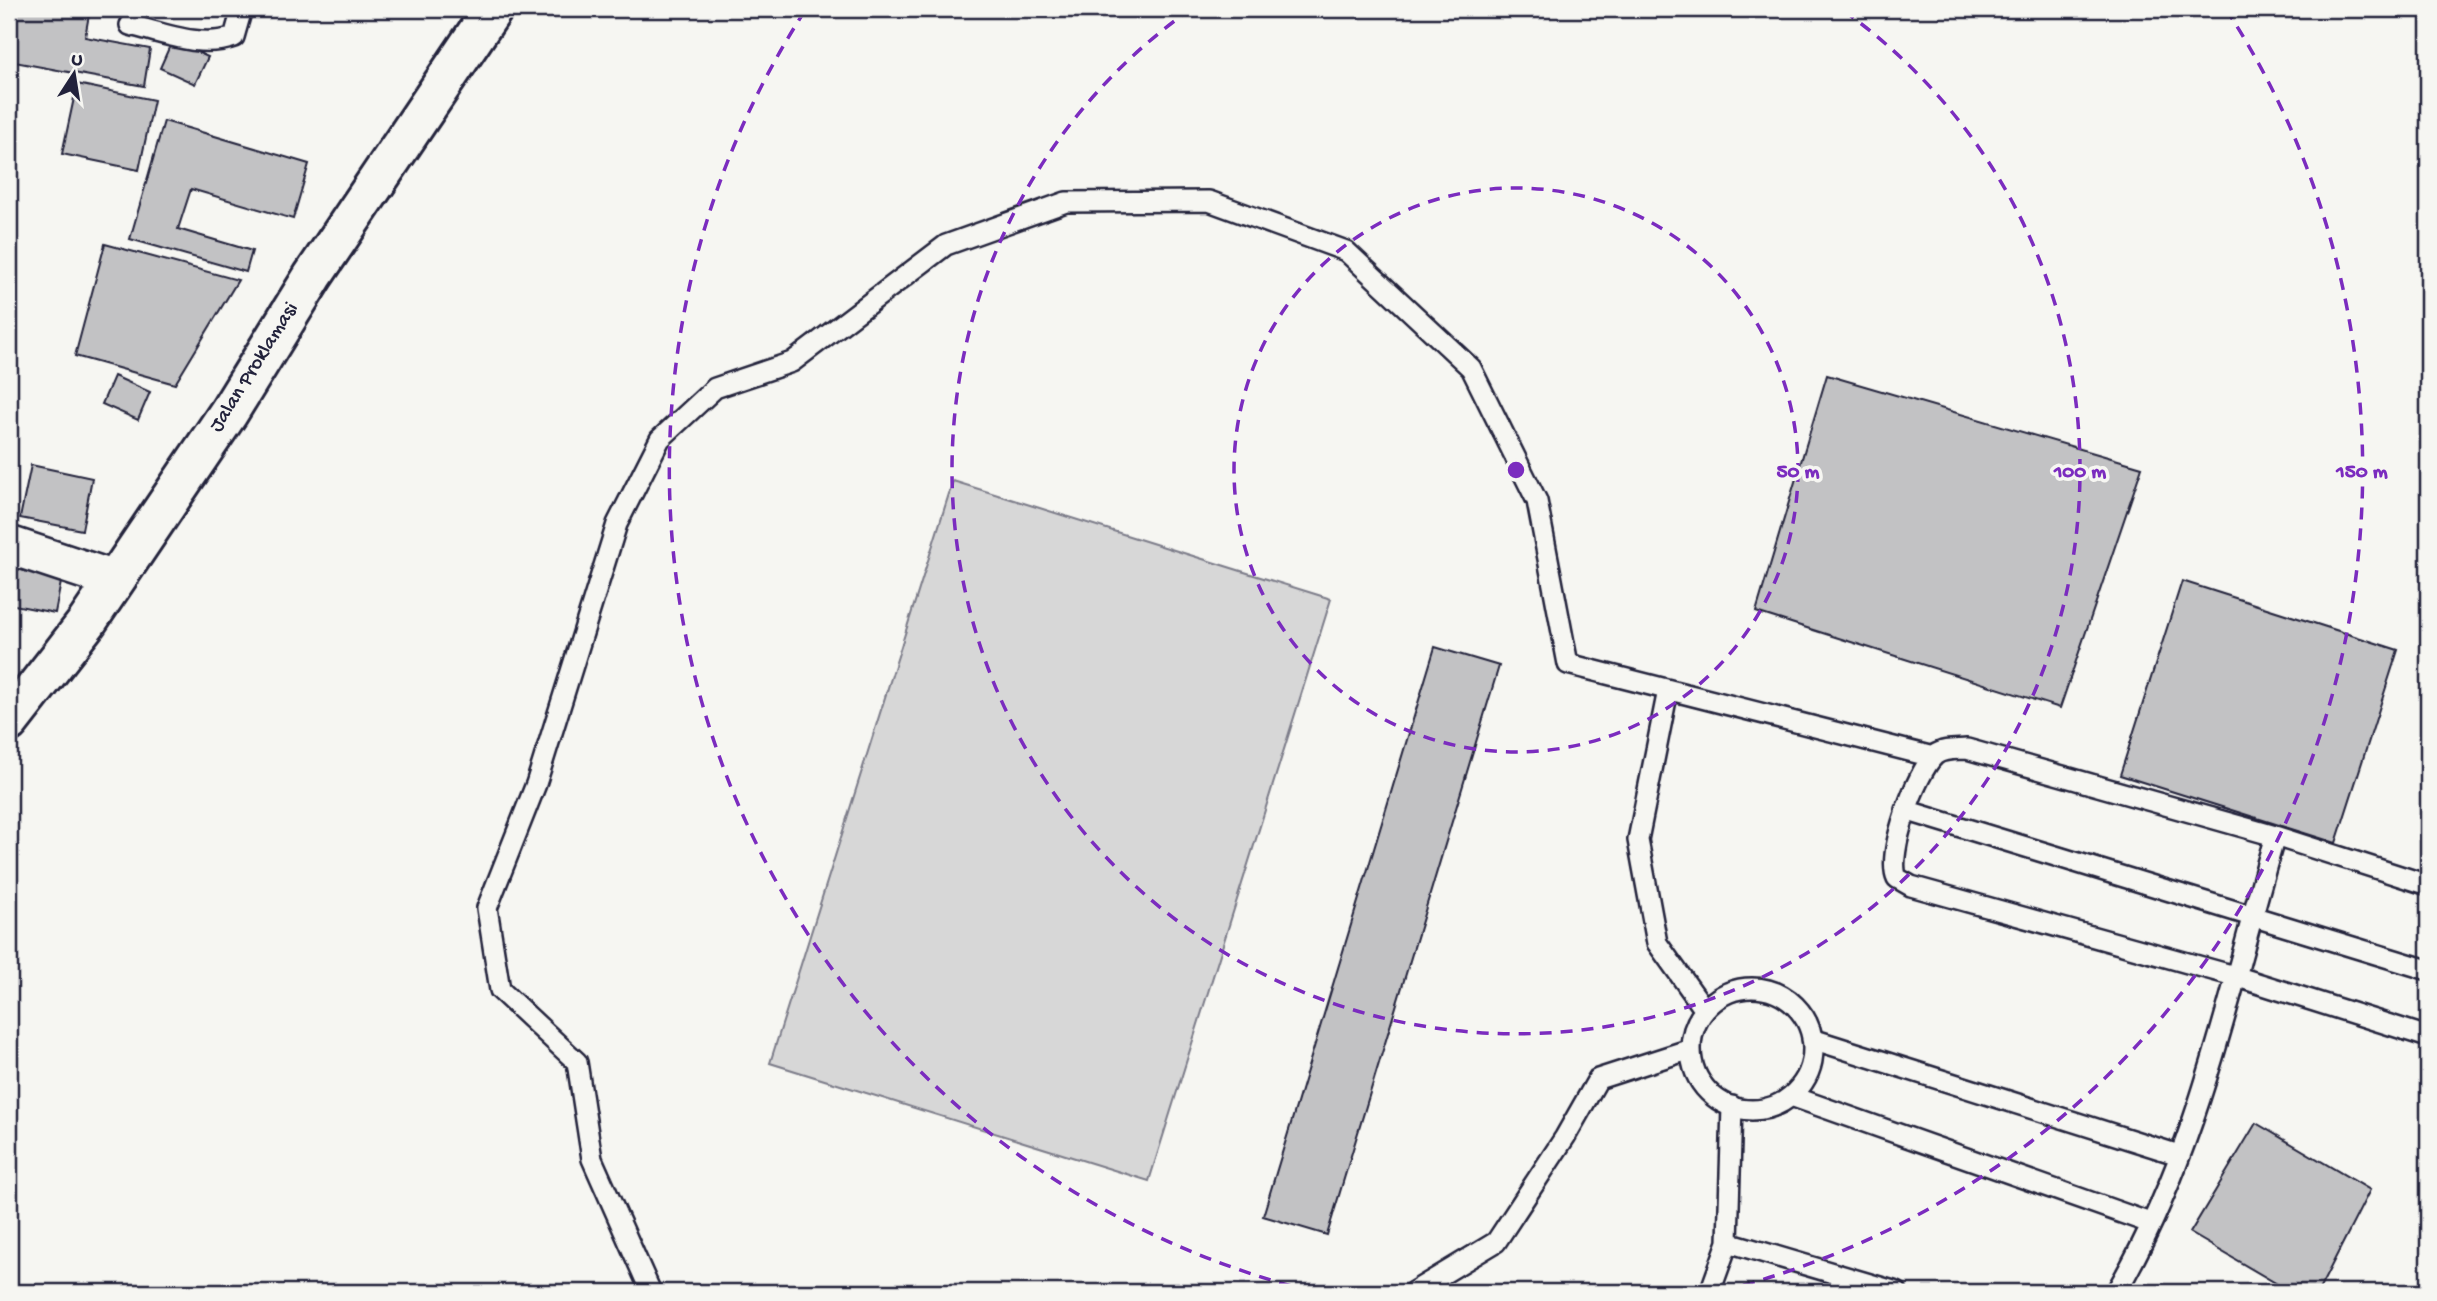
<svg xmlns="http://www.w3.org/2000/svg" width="2437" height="1301" font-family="'Gochi Hand',sans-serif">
	<rect width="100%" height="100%" fill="#f6f6f2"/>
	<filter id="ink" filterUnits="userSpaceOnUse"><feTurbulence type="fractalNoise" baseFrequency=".0143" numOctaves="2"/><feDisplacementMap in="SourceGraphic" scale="14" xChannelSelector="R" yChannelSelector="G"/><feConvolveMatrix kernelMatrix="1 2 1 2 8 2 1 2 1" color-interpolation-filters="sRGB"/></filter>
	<g filter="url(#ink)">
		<path fill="#d7d7d7" stroke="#7c7c89" stroke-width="2" d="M953,481L1331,599L1149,1181L770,1063Z"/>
		<path fill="#c2c2c4" stroke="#22223b" stroke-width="2" d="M9,9H90L85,37L150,49L144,86L9,61Z
			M172,41L208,57L195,84L160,68Z
			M77,84L154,100L139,170L62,154Z
			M164,121L309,164L293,219L191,189L178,229L252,251L246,272L130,239Z
			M105,244L238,280L175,384L75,356Z
			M9,330L14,331L9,362Z
			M1827,375L2142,467L2060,708L1756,612Z
			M114,376L150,392L138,420L102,404Z
			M31,465L92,478L82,530L20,518Z
			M9,566L62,577L55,613L9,604Z
			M2182,581L2398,650L2336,843L2120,775Z
			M1435,647L1499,666L1327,1235L1263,1216Z
			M2256,1123L2370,1190L2318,1292H2291L2190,1233Z"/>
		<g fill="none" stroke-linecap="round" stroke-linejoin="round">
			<defs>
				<path id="lane" d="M130,25C163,33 201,49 234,37L242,9
					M1668,690L1638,840L1657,943L1705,1010
					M1905,810L2428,970
					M2275,836L1967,749C1957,750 1944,748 1935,755C1916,772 1886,855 1897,878L1911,886L2238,977L2428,1037
					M1691 1049a61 61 0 1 1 122 0a61 61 0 1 1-122 0Z
					M1812,1039L2179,1155
					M1791,1096L2150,1223
					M1728,1242L1732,1106
					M651,1292L592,1159L577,1062L500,990L487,908L536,784L617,524L660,439L715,388L792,362L946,245L1066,202L1209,201L1346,251L1471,368L1537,501L1568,664L1933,757
					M1413,1292L1496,1242L1565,1137L1598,1079L1691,1049
					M1710,1292L1728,1242L1897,1292
					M2116,1292C2198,1153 2230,989 2275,836L2428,885"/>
				<path id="street" d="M9,545L115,580"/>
				<path id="secondary" d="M9,722L87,622L229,412L313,276L493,9"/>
			</defs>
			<use href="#lane" stroke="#22223b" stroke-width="24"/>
			<use href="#street" stroke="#22223b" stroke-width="42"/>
			<use href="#secondary" stroke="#22223b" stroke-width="44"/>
			<use href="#lane" stroke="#f6f6f2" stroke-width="19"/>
			<use href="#street" stroke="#f6f6f2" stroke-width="37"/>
			<use href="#secondary" stroke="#f6f6f2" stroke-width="38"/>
		</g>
	</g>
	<g fill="none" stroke="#7b2cbf" stroke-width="3.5" stroke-dasharray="12 9">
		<circle cx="1516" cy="470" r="282"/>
		<path d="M1844 11A564 564 0 1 1 1188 11"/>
		<path d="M1311 1291A846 846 0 0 1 806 9M2226 9A846 846 0 0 1 1721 1291"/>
	</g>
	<g text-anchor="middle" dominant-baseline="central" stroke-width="7" stroke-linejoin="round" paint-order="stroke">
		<g font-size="21" fill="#22223b" stroke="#f6f6f2">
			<text transform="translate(255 368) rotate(-58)">Jalan Proklamasi</text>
		</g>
	</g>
	<circle cx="1516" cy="470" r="10" fill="#7b2cbf" stroke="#f6f6f2" stroke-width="3.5"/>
	<g font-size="21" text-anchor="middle" font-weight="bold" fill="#7b2cbf" stroke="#f6f6f2" stroke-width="7" stroke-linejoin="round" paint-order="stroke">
		<text x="1798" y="477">50 m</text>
		<text x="2080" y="477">100 m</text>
		<text x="2362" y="477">150 m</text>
	</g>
	<rect width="2437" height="1301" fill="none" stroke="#f6f6f2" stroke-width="35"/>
	<rect x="18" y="18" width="2402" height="1266" fill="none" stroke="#22223b" stroke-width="2.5" filter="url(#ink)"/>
	<g transform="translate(74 74) rotate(12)" stroke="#f6f6f2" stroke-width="5" paint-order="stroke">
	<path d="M0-5L12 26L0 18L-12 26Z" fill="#22223b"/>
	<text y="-10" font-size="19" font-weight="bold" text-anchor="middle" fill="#22223b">U</text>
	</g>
</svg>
